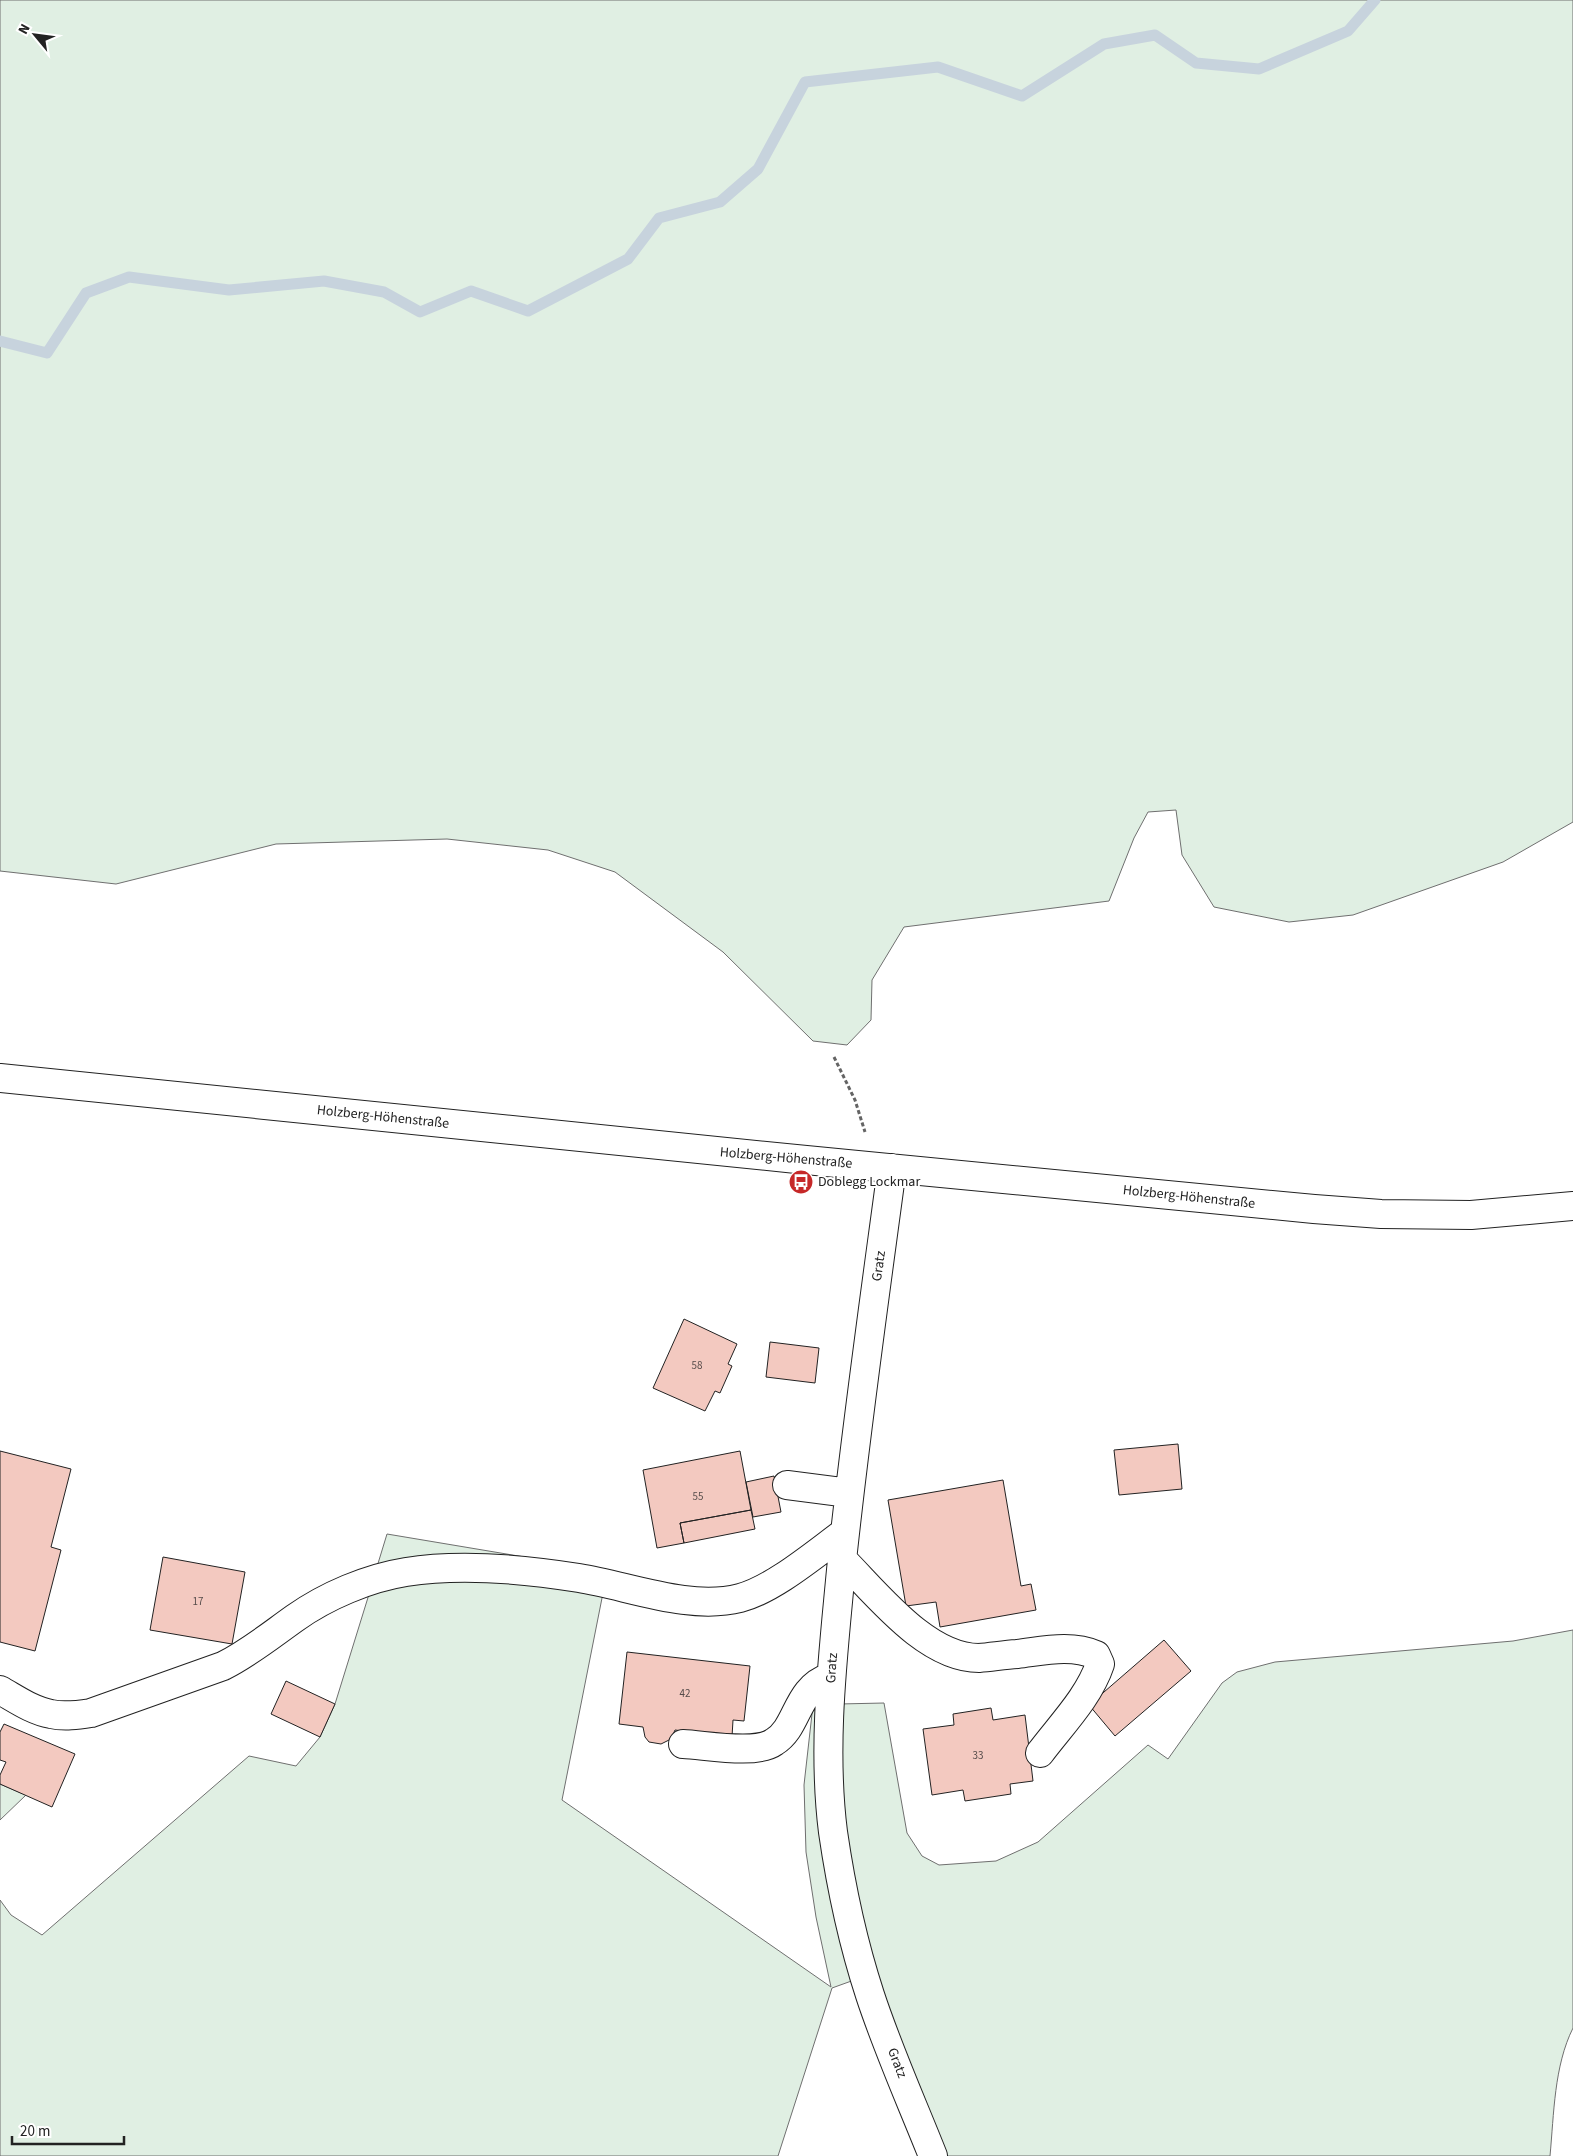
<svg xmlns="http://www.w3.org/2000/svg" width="1573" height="2156" font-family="'Source Sans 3',sans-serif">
	<rect width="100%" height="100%" fill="#fff"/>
	<path fill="#e0efe3" stroke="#6f6f6f" d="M0,0H1573V822L1503,862L1353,915L1289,922L1214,907L1182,855L1176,810L1148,812L1134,838L1109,901L904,927L872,980L871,1020L847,1045L813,1041L723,952L615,872L548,850L447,839L276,844L116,884L0,871Z
		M387,1534L608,1571L376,1570Z
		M462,1577L603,1593L562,1800L831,1987L816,1917L806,1852L804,1785L813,1705H821L857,1979L832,1988L778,2156H0V1900L11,1915L42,1935L249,1756L296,1766L320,1737L335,1704L370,1591Z
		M1573,1630V2028C1554,2066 1554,2114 1550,2156H946L882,1993L868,1945L855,1887L845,1831L839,1704L884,1703L907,1833L922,1856L939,1865L996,1861L1038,1842L1148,1745L1168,1759L1222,1683L1237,1672L1275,1662L1513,1641Z
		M0,1784L26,1795L0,1820Z"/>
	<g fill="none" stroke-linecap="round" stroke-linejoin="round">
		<path stroke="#c7d3dd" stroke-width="11" d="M0,341L47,353L86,293L129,277L229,290L324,281L384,292L420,312L471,291L528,311L628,259L659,218L720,202L758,169L805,82L938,67L1022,96L1104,44L1155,35L1196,63L1259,69L1348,31L1375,0"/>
	</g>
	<path fill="#f3c9c0" stroke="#222" d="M684,1319L737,1344L728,1364L732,1366L720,1393L715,1391L705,1411L653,1388Z
		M770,1342L819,1348L815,1383L766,1377Z
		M1178,1444L1182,1489L1119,1495L1114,1450Z
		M0,1451L71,1469L51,1547L61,1550L35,1651L0,1642Z
		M740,1451L751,1510L680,1523L684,1543L657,1548L643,1470Z
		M774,1476L781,1512L753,1517L746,1482Z
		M1003,1480L1021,1586L1031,1584L1036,1610L940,1627L936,1602L906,1606L888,1500Z
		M751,1510L755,1529L684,1543L680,1523Z
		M163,1557L245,1572L232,1644L150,1630Z
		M1164,1640L1191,1671L1115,1736L1089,1705Z
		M627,1652L750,1666L744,1721L733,1720L732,1737L675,1730L671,1739L661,1744L649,1742L645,1737L643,1727L619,1724Z
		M286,1681L335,1704L320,1737L271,1714Z
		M991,1708L993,1720L1025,1715L1033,1781L1010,1784L1011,1794L965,1801L963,1790L932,1795L923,1729L954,1725L953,1714Z
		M4,1724L75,1754L52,1807L0,1784V1775L6,1762L0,1760V1732Z"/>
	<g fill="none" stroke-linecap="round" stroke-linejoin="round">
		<defs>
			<path id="minor" d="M0,1078L806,1160L1314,1209L1381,1214L1471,1215L1573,1206
				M892,1168C874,1302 855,1435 841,1570C833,1657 822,1745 833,1832C841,1887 853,1943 870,1995C888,2050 912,2103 933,2156
				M787,1485L849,1493
				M842,1559C877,1594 926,1658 979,1658C991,1657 1004,1655 1017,1654C1043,1651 1071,1644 1096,1655L1100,1664C1089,1697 1061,1725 1040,1753
				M0,1690C16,1699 33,1711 51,1714C64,1717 78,1715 91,1713L223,1666C249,1653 271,1635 295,1618C326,1596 368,1578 406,1572C462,1563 523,1569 579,1578C629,1586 689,1611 740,1598C774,1589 816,1553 845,1532
				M683,1744C706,1745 756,1755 774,1742C799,1727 795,1689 830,1677"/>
		</defs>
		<use href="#minor" stroke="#222" stroke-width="30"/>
		<path stroke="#646464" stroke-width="3" stroke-dasharray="4 2.5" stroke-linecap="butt" d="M834,1057L855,1100L865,1132"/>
		<use href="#minor" stroke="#fff" stroke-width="28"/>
	</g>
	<defs>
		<symbol id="bus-disc" viewBox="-11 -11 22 22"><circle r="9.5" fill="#c62828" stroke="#fff"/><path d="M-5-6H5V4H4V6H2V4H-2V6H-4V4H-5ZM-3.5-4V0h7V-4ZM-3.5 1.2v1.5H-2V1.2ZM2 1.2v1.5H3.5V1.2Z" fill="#fff"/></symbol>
	</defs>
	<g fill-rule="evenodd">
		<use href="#bus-disc" x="787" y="1168" width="28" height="28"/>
	</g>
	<g text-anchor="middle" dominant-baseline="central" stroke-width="4" stroke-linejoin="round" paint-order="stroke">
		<g font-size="11" fill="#564c4a">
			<text x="697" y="1365">58</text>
			<text x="698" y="1496">55</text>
			<text x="198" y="1601">17</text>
			<text x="685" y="1693">42</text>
			<text x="978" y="1755">33</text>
		</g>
		<g font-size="14" fill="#222" stroke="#fff">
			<text transform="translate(383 1117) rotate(6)">Holzberg-Höhenstraße</text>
			<text transform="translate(786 1158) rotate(5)">Holzberg-Höhenstraße</text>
			<text transform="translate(1189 1197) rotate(6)">Holzberg-Höhenstraße</text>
			<text transform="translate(879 1266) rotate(-82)">Gratz</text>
			<text transform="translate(832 1668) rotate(-86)">Gratz</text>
			<text transform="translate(897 2063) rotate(69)">Gratz</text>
		</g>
		<g font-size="14" fill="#222" stroke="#fff" text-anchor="start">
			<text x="818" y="1182">Doblegg Lockmar</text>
		</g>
	</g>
	<g transform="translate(35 35) rotate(299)" stroke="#ffffff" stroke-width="4" paint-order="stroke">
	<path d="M0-4L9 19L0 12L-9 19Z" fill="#222222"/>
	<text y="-8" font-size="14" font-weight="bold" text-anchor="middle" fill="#222222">N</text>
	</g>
	<path d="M12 2136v8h112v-8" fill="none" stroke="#222222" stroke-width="2.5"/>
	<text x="20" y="2136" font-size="15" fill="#222222" stroke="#ffffff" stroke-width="4" paint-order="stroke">20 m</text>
</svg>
